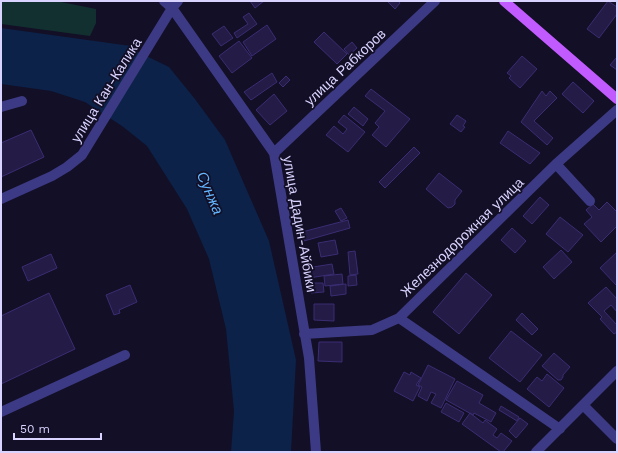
<svg xmlns="http://www.w3.org/2000/svg" width="618" height="453" font-family="'Work Sans',sans-serif">
	<rect width="100%" height="100%" fill="#130f26"/>
	<path fill="#12302f" d="M1,1H56L96,9V23L90,36L1,24Z"/>
	<path fill="#0c2248" d="M1,28L131,46L134,50L169,67L195,99L225,140L269,241L296,360L291,452H231L234,411L226,329L209,259L187,209L147,146L122,126L85,102L51,91L1,84Z"/>
	<path fill="#241b47" stroke="#3b2d73" d="M250,1H264L255,8Z
		M387,1H398L400,3L395,9Z
		M608,1L617,7V14L599,38L587,29Z
		M249,13L257,24L237,38L234,33L248,24L243,17Z
		M267,25L276,39L252,56L243,42Z
		M224,26L233,38L221,46L212,34Z
		M324,32L347,54L337,64L314,42Z
		M239,41L252,58L232,73L219,56Z
		M352,42L357,48L349,55L344,49Z
		M522,56L537,69L520,88L509,78L511,76L507,73Z
		M617,57V70L610,65Z
		M272,73L277,82L251,100L244,92Z
		M286,76L290,80L283,87L279,83Z
		M573,82L594,101L583,113L562,94Z
		M371,89L410,119L386,147L372,135L379,127L375,123L385,111L365,96Z
		M542,91L546,96L550,91L557,98L534,121L553,138L547,145L521,122Z
		M274,94L287,111L270,125L256,110Z
		M354,107L368,119L363,126L348,114Z
		M344,115L365,132L348,152L326,135L334,126L343,134L347,129L338,122Z
		M457,115L466,121L463,126L465,127L461,132L450,124Z
		M31,130L44,157L1,177V143Z
		M508,131L540,153L530,164L500,143Z
		M414,147L420,153L385,188L379,182Z
		M439,173L462,191L455,200V204L452,207L448,208L426,189Z
		M540,197L549,205L532,224L523,216Z
		M607,202L617,212V226L601,242L584,224L592,217L586,210L593,204L599,210Z
		M341,208L347,218L341,221L335,211Z
		M560,217L583,235L568,252L546,234Z
		M348,220L350,228L304,241L302,232Z
		M512,228L526,241L515,253L501,240Z
		M335,240L338,254L321,257L318,243Z
		M561,250L572,262L554,279L543,267Z
		M355,251L358,274L350,275L348,252Z
		M617,252V286L600,268Z
		M51,254L57,268L28,281L22,267Z
		M332,264L334,274L309,278L307,268Z
		M466,273L492,295L459,334L433,312Z
		M342,274L343,284L325,286L324,276Z
		M356,275L357,285L348,286V276Z
		M311,283H323L324,292L311,293Z
		M346,284V294L331,296L330,286Z
		M130,285L137,302L119,310L120,313L114,315L106,295Z
		M606,287L617,299V312L611,305L604,311L617,325V332L614,334L600,319L602,317L588,303Z
		M49,293L75,349L1,384V316Z
		M314,304H334V321L314,320Z
		M522,313L538,329L532,335L516,320Z
		M511,331L542,355L520,382L489,358Z
		M319,342H342V362L318,361Z
		M554,353L570,367L563,375V377L561,380H558L542,366Z
		M428,365L455,379L441,408L431,403L436,394L431,392L427,401L418,396L422,387L418,385Z
		M404,372L410,375L411,372L421,378L416,385L420,387L413,401L394,391Z
		M547,374L564,388L549,407L527,389L537,377L542,381Z
		M457,381L483,395L479,403L496,413L491,422L474,413L473,415L446,400Z
		M446,403L464,413L459,422L441,412Z
		M501,406L519,417L517,421L499,410Z
		M470,413L483,423L485,420L497,429L493,435L497,438L501,433L512,441L503,452H501L462,424Z
		M520,418L528,424L516,438L509,431Z"/>
	<g fill="none" stroke-linecap="round" stroke-linejoin="round">
		<path stroke="#3d3a85" stroke-width="10" d="M164,1L172,8L274,153L309,358L316,452
			M1,107L22,101
			M274,153L435,1
			M556,164L590,201
			M1,199L52,176L67,167L82,155L172,8L178,1
			M399,318L560,429
			M304,334L372,330L399,318L556,164L617,110
			M583,405L617,439
			M1,412L125,355
			M536,452L617,371"/>
		<path stroke="#c25bff" stroke-width="10" d="M504,1L617,99"/>
	</g>
	<g text-anchor="middle" dominant-baseline="central" stroke-width="3.5" stroke-linejoin="round" paint-order="stroke">
		<g font-size="14" fill="#d9d4ff" stroke="#130f26">
			<text transform="translate(345 67) rotate(-43)">улица Рабкоров</text>
			<text transform="translate(106 90) rotate(-58)">улица Кан-Калика</text>
			<text transform="translate(300 224) rotate(80)">улица Дадин-Айбики</text>
			<text transform="translate(462 237) rotate(-44)">Железнодорожная улица</text>
		</g>
		<g font-size="15" font-style="italic" fill="#62b6ff" stroke="#130f26">
			<text transform="translate(210 193) rotate(67)">Сунжа</text>
		</g>
	</g>
	<rect width="618" height="453" fill="none" stroke="#d9d4ff" stroke-width="4"/>
	<path d="M14 433v6h87v-6" fill="none" stroke="#d9d4ff" stroke-width="2"/>
	<text x="20" y="433" font-size="12" fill="#d9d4ff" stroke="#130f26" stroke-width="3" paint-order="stroke">50 m</text>
</svg>
